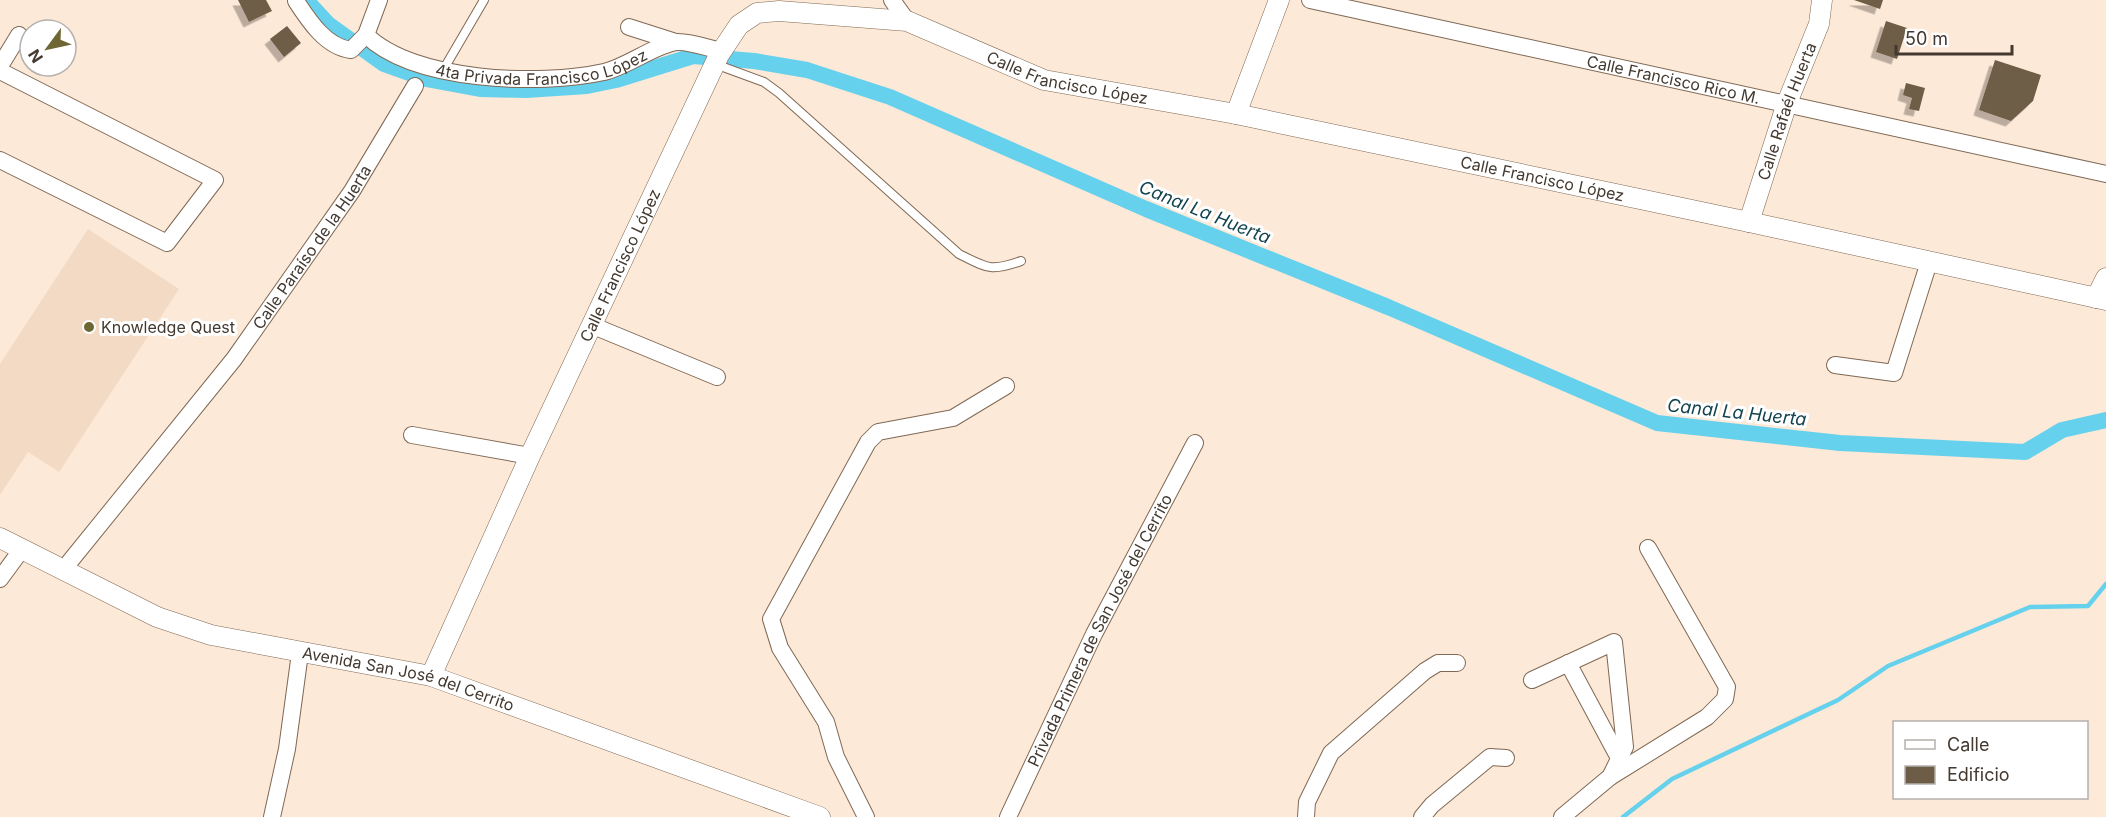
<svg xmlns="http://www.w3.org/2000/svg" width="2106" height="817" font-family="Inter,sans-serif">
	<defs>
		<filter id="shadow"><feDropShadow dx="-5.5" dy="5.5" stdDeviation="0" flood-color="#0004"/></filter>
	</defs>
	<rect width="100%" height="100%" fill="#fde9d7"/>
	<path fill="#f3dac5" d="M88,229L179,289L59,472L28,452L0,495V364Z"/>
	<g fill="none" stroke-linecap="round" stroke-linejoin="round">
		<path stroke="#66d1ed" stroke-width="4.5" d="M1623,817L1672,779L1838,700L1888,666L2030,607L2088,606L2106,584"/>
		<path stroke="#66d1ed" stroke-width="16" d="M306,0L328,24L384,64L426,79L480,89L526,90L587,86L616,80L693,56L754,61L807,70L890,97L1146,209L1388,307L1657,423L1840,443L2025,452L2062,430L2106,420"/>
	</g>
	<path fill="#6e5d46" filter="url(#shadow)" d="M238,0H266L272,11L249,22Z
		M1854,0H1883L1880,9Z
		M1886,21L1907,28L1897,59L1876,52Z
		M287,26L301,43L284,57L270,39Z
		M1995,60L2041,75L2033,101L2011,121L1979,110Z
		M1906,83L1925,88L1919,111L1909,109L1912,98L1903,95Z"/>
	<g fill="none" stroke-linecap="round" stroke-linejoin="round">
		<defs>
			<path id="service" d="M715,64L764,82L779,93L959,254C987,268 991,272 1021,261
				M442,72L484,0"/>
			<g id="minor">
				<path d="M892,0L907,21"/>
				<path id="s1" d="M1310,0L2106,174"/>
				<path d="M296,1C309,21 326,47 351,50L366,35L379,0"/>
				<path d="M629,27L676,42"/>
				<path id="s2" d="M366,35C414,82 540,86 604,72C626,67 655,45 676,42C689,41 708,48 721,51"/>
				<path d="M0,66L19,35"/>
				<path d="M0,71L215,180L167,243L0,160"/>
				<path d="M591,325L717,377"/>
				<path d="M1835,365L1894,373L1929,262"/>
				<path d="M412,435L530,456"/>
				<path id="s3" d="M63,570L234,359L352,191L415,86"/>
				<path d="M0,579L22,549"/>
				<path d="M1568,663L1620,760"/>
				<path d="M1532,680L1614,642L1625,747L1610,777L1562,817"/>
				<path d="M1610,777L1707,717L1725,699L1727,687L1648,548"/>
				<path d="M272,817L287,749L300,653"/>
				<path d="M866,817L836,757L826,722L780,648L771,619L868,442L878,432L953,418L1006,386"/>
				<path id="s4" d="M1008,817L1094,634L1195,443"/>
				<path d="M1306,817L1307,802L1331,753L1425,671L1438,663H1457"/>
				<path d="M1422,817L1432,805L1490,757L1506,758"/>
			</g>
			<g id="tertiary">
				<path d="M1236,114L1279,0"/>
				<path id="s5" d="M1749,222L1787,103L1819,24L1822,0"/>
				<path d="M2096,298L2106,278"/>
				<path id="s6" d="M0,538L157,617L211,635L431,676L820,817"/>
				<path id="s7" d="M431,676L530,456L719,55L739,25L757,13L779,11L907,21L1044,80L1236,114L1749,222L2106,300"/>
			</g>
		</defs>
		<use href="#service" stroke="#7f6955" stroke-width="10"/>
		<use href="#minor" stroke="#7f6955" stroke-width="18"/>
		<use href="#tertiary" stroke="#7f6955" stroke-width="21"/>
		<use href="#service" stroke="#fff" stroke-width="8"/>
		<use href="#minor" stroke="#fff" stroke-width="16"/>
		<use href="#tertiary" stroke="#fff" stroke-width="20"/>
	</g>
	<circle fill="#6f6733" stroke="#fff" stroke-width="2" cx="89" cy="327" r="6"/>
	<g text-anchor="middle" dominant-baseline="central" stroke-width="6" stroke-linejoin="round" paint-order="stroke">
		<g font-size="16" fill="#433930" stroke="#fff">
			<text stroke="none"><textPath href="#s2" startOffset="186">4ta Privada Francisco López</textPath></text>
			<text stroke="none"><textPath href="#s7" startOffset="1064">Calle Francisco López</textPath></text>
			<text stroke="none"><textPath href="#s1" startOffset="372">Calle Francisco Rico M.</textPath></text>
			<text stroke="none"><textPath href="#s5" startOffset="117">Calle Rafaél Huerta</textPath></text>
			<text stroke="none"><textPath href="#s7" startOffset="1550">Calle Francisco López</textPath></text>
			<text stroke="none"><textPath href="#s3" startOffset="408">Calle Paraíso de la Huerta</textPath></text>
			<text stroke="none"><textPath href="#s7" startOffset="452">Calle Francisco López</textPath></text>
			<text stroke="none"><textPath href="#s4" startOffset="208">Privada Primera de San José del Cerrito</textPath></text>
			<text stroke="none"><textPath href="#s6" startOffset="435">Avenida San José del Cerrito</textPath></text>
		</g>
		<g font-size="16" fill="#433930" stroke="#fff" text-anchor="start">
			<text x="101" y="327">Knowledge Quest</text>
		</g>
		<g font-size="18" font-style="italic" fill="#12434e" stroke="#fff">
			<text transform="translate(1205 212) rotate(22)">Canal La Huerta</text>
			<text transform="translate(1737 412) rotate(6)">Canal La Huerta</text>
		</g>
	</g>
	<rect x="1893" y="721" width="195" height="78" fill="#ffffff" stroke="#b4b0ac" stroke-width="1.5"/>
	<rect x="1905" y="740" width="30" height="9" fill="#ffffff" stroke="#b4b0ac" stroke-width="1.5"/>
	<text x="1947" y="751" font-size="18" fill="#433930">Calle</text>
	<rect x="1905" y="766" width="30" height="18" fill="#6e5d46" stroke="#b4b0ac" stroke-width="1.5"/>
	<text x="1947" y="781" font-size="18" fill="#433930">Edificio</text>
	<g transform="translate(48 48) rotate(237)"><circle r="28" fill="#ffffff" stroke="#b4b0ac" stroke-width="1.5"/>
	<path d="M0-4.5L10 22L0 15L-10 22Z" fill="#6f6733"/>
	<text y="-9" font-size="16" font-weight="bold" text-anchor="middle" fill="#433930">N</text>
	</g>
	<path d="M1896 45v9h116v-9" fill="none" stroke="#433930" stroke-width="3"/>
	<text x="1905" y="45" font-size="18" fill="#433930" stroke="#ffffff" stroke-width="4.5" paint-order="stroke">50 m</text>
</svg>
